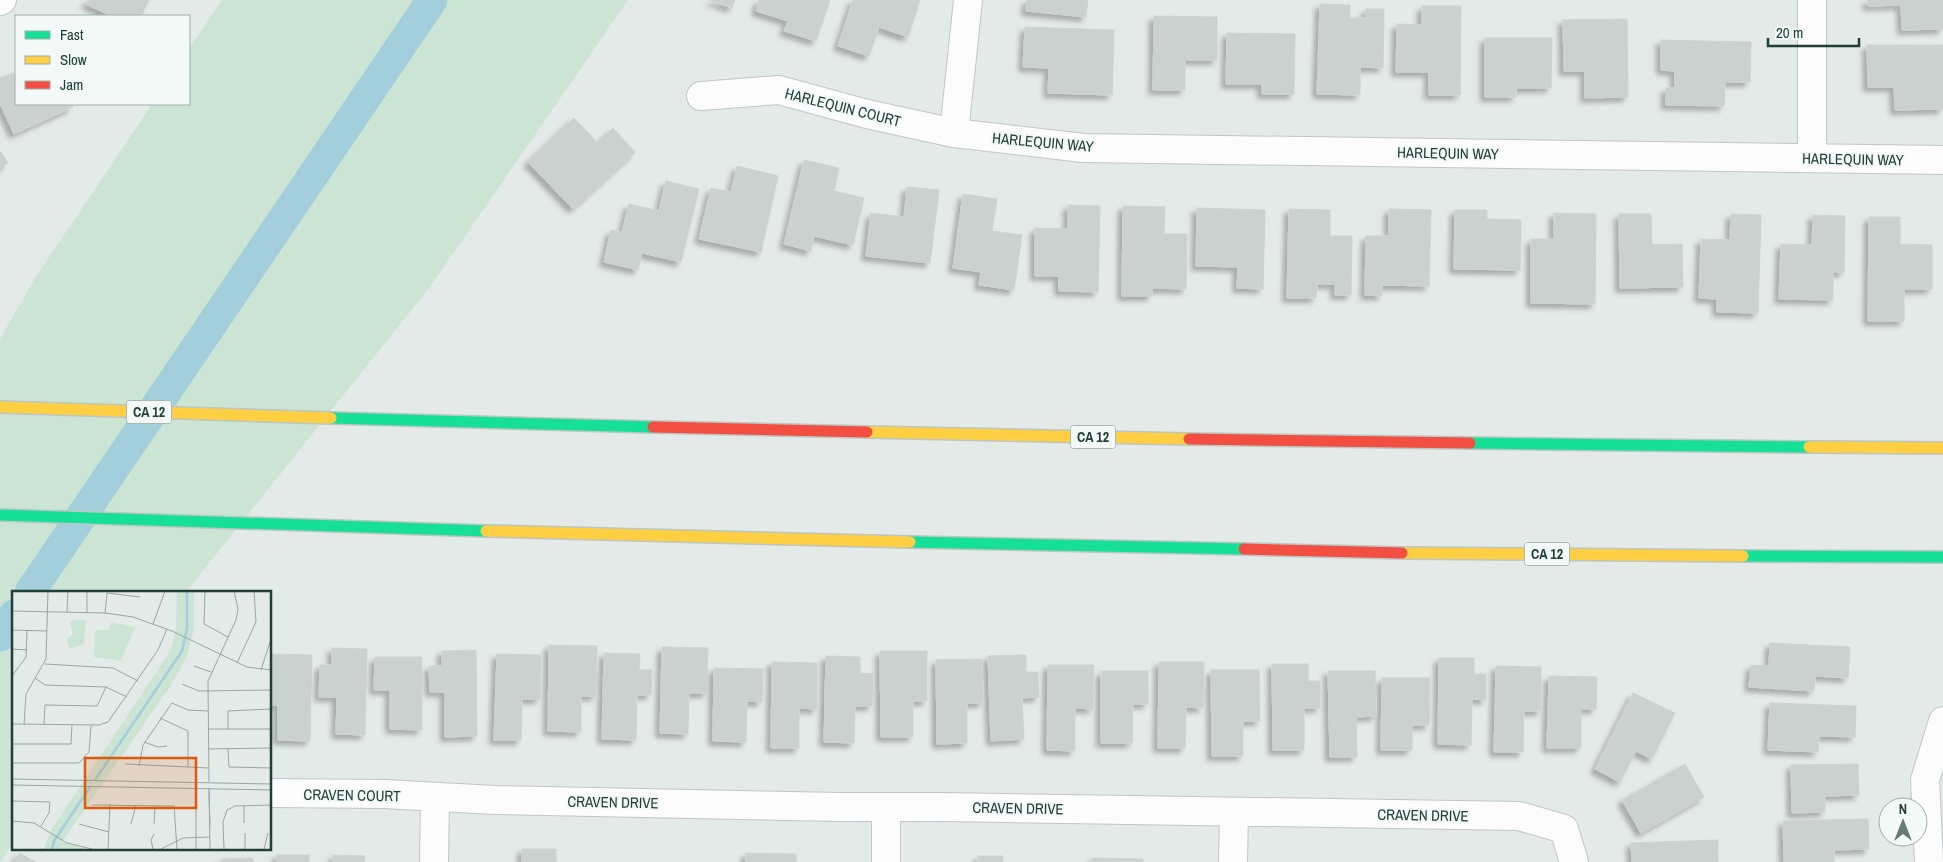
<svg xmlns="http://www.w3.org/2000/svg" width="1943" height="862" font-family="'Archivo Narrow',sans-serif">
	<defs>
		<filter id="shadow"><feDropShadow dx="-4.5" dy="4.5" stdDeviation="2.5" flood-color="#0004"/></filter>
	</defs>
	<rect width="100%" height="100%" fill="#e4eae7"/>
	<path fill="#cce4d4" d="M222,0H628L430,287L186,592H14V842L0,862V339L35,278L152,104H189V49Z"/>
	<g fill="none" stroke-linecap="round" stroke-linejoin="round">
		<path stroke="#a2cfdb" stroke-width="31" d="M30,592L432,0
			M0,636L14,615"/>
	</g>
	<path fill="#cbd1cf" stroke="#cdd3d0" filter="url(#shadow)" d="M88,0H149L141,16H111L86,4Z
		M710,0H735L732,8Z
		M759,0H830L816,41L784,31L788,21L756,11Z
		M853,0H920L908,37L879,27L869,56L838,46Z
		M1027,0H1088L1086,17L1026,11Z
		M1867,0H1943V29L1902,30L1901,5L1868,6Z
		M1320,4L1350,5V18H1366V9H1384L1383,68L1360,67V95L1317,94Z
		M1422,6H1461L1460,95H1429V72H1396L1397,24L1422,25Z
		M1154,16L1217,17V60H1185V90H1153Z
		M1627,19L1628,97L1585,98V71H1564L1563,20Z
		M1025,27L1114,30L1112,95L1048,93L1049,68L1023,67Z
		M1227,33L1295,34L1294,94H1262V84H1226Z
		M1485,38H1552L1551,88H1516V97H1485Z
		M1661,40L1751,42L1750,82H1725L1724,106L1666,105V88H1675V71L1661,70Z
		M1867,45H1943V109L1895,110L1894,87H1868Z
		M13,73L14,76L16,75V104H71L73,107L14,134L0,104V78Z
		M574,118L598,143L613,128L635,152L573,209L528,162Z
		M0,151L8,163L0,168Z
		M804,160L839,168L834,191L864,198L853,245L814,236L811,251L784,244Z
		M737,166L778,176L761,252L699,239L711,188L731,192Z
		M666,181L699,189L681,262L642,253L638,270L604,262L611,230L622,232L629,204L659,211Z
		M907,187L939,190L930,263L866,256L871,213L904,217Z
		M963,194L997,199L992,231L1022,235L1014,290L979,285L981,272L953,268Z
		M1068,205L1100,206L1098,292L1059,291V276H1035V228L1068,229Z
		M1123,206L1165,207L1164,234H1187L1186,289L1152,288V296H1122Z
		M1197,208L1265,210L1263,289L1237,288L1238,267L1196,266Z
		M1289,209L1330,210V236H1352L1351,295H1335V284H1317L1316,298H1287Z
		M1389,209L1431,210L1429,286L1382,285V296L1365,295L1366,236H1389Z
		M1455,210H1487V219L1521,220L1520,270L1454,269Z
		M1554,213L1596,214L1595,304L1531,303V239H1554Z
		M1619,214H1651L1652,245L1682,244L1683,287L1620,288Z
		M1731,214L1761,215L1758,313L1717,312V299L1699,298L1701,239L1730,240Z
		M1813,215L1845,216L1844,272H1833V300L1779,299L1781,244L1812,245Z
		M1869,217H1900V244L1932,245V289H1904V321H1868Z
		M1770,643L1850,647L1848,678L1815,676L1814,691L1749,687L1751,665L1769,666Z
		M549,645L597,646L596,696H581V732L548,731Z
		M662,647L708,648L707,693H689L688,734L660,733Z
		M332,648L367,649L365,735L336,734L337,697H319L320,665H332Z
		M476,650L477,736L445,737V692H430L429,666H442V651Z
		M880,651H927V701H913V737H881Z
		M604,653L640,654L639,670H652L651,695H637L636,740L602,739Z
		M270,654L312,655L310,741L278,740V705H270Z
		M497,654L541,655L540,699H522L521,740H494Z
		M1026,655V672H1038L1039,697L1022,698L1024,739L991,741L988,656Z
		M826,656L860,657V673L873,674L872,706H855L854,743L824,742Z
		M375,657H422V730L390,729V690H374Z
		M1439,658H1474V674H1486V700L1472,699L1471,745L1438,744Z
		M982,659L983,703H967V743L937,744L936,660Z
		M772,662L817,663V709L799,708V748H771Z
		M1159,662H1204L1203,708L1186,707L1185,748H1158Z
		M1272,664H1308V681H1320V708H1304V750H1273Z
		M1048,665H1094L1093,709L1075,708V751L1047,750Z
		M1496,666L1541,667V711H1524L1523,752H1494Z
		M714,668L763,669L762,702L747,701L746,742L713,741Z
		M1211,670H1259L1260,721H1243V756H1212Z
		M1101,671H1148V704H1133L1132,743H1101Z
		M1328,671H1375L1376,716L1356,717L1357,757H1330Z
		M1549,676L1597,677L1596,709H1581V748H1547Z
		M1382,678H1430L1429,725H1412V750H1381Z
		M1633,693L1675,713L1652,759L1636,751L1620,782L1595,769Z
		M1770,703L1856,706L1855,737L1819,736L1818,752L1768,750Z
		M1685,764L1704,797L1641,833L1622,800Z
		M1858,764L1859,795L1825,796V812L1792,813L1791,765Z
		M1868,819L1869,849L1834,850V862H1784L1783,821Z
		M1718,840V862H1632L1631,843Z
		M522,849H556V862H522Z
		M20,853L35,862H14Z
		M746,853L796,854V862H746Z
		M276,855H309V862H277Z
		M333,855L365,856L364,862H333Z
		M978,856H1003V862H978Z
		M253,858V862H221V859Z
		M1092,858L1143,859V862H1092Z"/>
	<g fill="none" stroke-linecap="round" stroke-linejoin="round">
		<defs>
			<path id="street" d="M1812,0V158
				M0,1L2,0
				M701,96L779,90L867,114L954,133L1083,148L1943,160
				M954,133L968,0
				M270,793L384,794L495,800L841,807H942L1519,816L1564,829L1574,862
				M434,862L435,797
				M886,862V807
				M1233,862L1234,812
				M1929,862L1925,780L1943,721"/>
			<path id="fast" d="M331,418L653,427
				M1470,443L1809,447
				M0,515L486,531
				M910,542L1244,549
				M1743,556L1943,557"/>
			<path id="slow" d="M0,407L331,418
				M867,432L1189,439
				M1809,447L1943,448
				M486,531L910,542
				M1402,553L1743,556"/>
			<path id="jam" d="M653,427L867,432
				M1189,439L1470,443
				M1244,549L1402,553"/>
		</defs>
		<use href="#street" stroke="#c1c7c4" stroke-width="30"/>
		<use href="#fast" stroke="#bcc6c3" stroke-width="14"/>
		<use href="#slow" stroke="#bcc6c3" stroke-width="14"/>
		<use href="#jam" stroke="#bcc6c3" stroke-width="14"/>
		<use href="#street" stroke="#fbfcfb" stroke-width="28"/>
		<use href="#fast" stroke="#16e098" stroke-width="11"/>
		<use href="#slow" stroke="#ffcf43" stroke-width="11"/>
		<use href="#jam" stroke="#f24e42" stroke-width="11"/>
	</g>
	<g text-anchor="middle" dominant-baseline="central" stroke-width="4" stroke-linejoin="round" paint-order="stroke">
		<g fill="#f2f9f6" stroke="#5f7771" stroke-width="1">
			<rect x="126.5" y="400.5" width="45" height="23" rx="4"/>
			<rect x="1070.5" y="425.5" width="45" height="23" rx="4"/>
			<rect x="1524.5" y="542.5" width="45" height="23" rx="4"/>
		</g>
		<g font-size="14" font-weight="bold" fill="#203f38">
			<text x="149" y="412">CA 12</text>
			<text x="1093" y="437">CA 12</text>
			<text x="1547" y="554">CA 12</text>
		</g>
		<g font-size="15" fill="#203f38" stroke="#f2f9f6">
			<text transform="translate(843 107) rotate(14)">HARLEQUIN COURT</text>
			<text transform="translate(1043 142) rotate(5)">HARLEQUIN WAY</text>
			<text transform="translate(1448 153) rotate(1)">HARLEQUIN WAY</text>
			<text transform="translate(1853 159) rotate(1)">HARLEQUIN WAY</text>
			<text transform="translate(352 795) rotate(1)">CRAVEN COURT</text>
			<text transform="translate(613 802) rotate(1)">CRAVEN DRIVE</text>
			<text transform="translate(1018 808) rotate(1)">CRAVEN DRIVE</text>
			<text transform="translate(1423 815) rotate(1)">CRAVEN DRIVE</text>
		</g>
	</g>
	<g transform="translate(12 591)">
		<rect width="259" height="259" fill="#e4eae7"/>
		<path d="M165,0H182V38L175,66L157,97L50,251L73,258H32L39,239L159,59L164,38ZM62,29H74L72,53L57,58L55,47L61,44L58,31ZM99,31L123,36L109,70L82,66L83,39H97Z" fill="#cce4d4"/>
		<path fill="none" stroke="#a2cfdb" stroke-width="2.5" d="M83,189L170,60L175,37V0M40,258L42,250L78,196"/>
		<path fill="none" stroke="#96a6a1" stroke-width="1" d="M200,0L193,1L192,33L216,46M95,2L128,6M0,20L93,22L121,26L160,40L235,76L259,79M55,21L56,0M75,21V0M93,22L95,2M141,33L153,0M0,39L35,40M0,58L15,59M225,72L244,31L242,0M33,73L101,77L126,90M182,75L199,81M249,79L259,48M0,85L14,66L15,40M23,87L33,94L94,96L115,106M170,93L187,100L259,99M148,127L176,140V176M0,133L87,134L96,131L146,59L155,38M12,133L14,103L34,68L36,0M32,134L33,114L85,115L94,96M196,138H259M216,138V120L259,118M132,151L146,156L155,155M0,153H59L60,134M196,158L259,157M216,158L217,176L259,177M0,172H67L77,161L79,135M113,173L197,177M127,175L131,154L160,112L176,119L196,120M0,188L259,193M197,191L196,90L224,29L226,18L222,0M0,194L259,199M197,197L198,258M197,200L198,234M0,210L38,211L37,222L29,235M80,214L162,215L165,258M232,215V232M0,230L22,232L55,252L80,258M67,233L97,241M119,233L124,214M142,233L143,214M233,242V258M96,258L98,213M141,258L139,249L142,243M149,258L171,247L197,246M184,258V208M212,258L211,231L215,219L223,215L259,214M252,258L256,242"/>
		<path fill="#de580e" fill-opacity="0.15" stroke="#de580e" stroke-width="2.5" d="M73,167H184V217H73Z"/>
		<rect width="259" height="259" fill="none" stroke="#203f38" stroke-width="2.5"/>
	</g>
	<rect x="15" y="15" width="175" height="90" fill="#f2f9f6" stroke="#9eafaa"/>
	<rect x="25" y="31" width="25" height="8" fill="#16e098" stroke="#9eafaa"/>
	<text x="60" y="40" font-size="15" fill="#203f38">Fast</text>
	<rect x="25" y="56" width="25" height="8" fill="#ffcf43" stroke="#9eafaa"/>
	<text x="60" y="65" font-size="15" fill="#203f38">Slow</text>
	<rect x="25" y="81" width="25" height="8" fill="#f24e42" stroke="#9eafaa"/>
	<text x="60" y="90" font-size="15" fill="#203f38">Jam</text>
	<g transform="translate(1903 822)"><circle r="24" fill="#f2f9f6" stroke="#9eafaa"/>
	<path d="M0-4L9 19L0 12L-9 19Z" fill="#657b75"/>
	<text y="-8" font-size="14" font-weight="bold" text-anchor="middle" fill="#203f38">N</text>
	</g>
	<path d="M1768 38v8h91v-8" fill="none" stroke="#203f38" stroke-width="2.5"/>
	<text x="1776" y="38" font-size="15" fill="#203f38" stroke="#f2f9f6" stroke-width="4" paint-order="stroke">20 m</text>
</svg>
